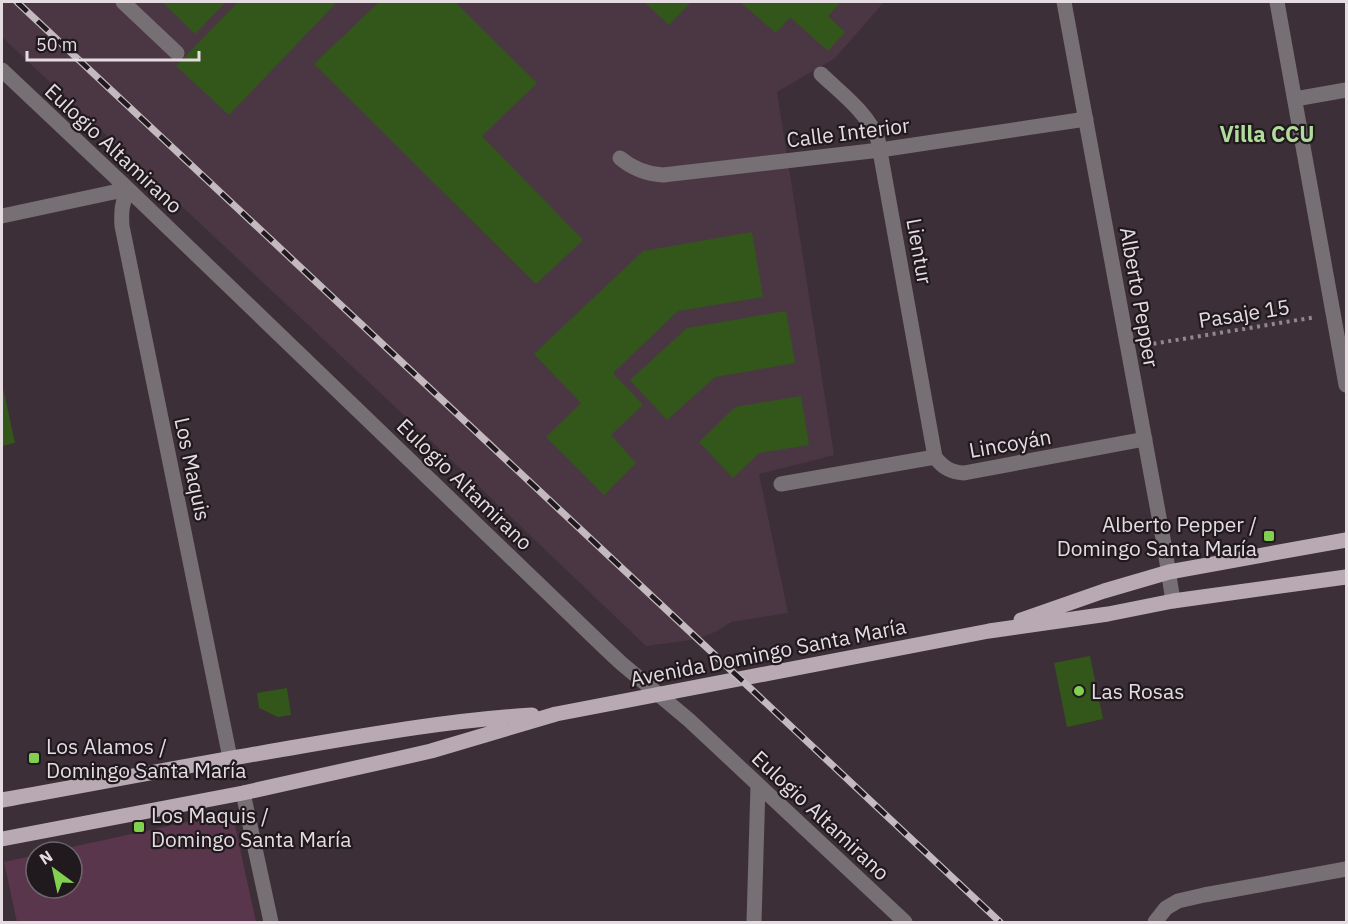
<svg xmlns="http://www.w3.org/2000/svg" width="1348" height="924" font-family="'IBM Plex Sans',sans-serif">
	<rect width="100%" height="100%" fill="#3d2f37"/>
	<path fill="#4b3743" d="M2,2H884L835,58L777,92L834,455L759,474L788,613L731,622L717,631L697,639L646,646L425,435L2,37Z"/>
	<path fill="#59364c" d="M232,812L256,922H17L4,862L36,855V888H72V852H49Z"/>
	<path fill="#33561b" d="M162,2H226L195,34Z
		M238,2H337L229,115L176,66Z
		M379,2H455L537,83L482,136L583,240L536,284L314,64Z
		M644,2H691L669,25Z
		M740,2H841L828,16L845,32L828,51L790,17L776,33Z
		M752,232L763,297L678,311L613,373L643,405L611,435L636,463L604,495L546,437L581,403L534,354L643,251Z
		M786,311L795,363L715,377L667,420L630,380L687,328Z
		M2,388H3L15,443L2,446Z
		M801,396L809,445L759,453L733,478L699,442L735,407Z
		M1090,656L1103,719L1067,727L1054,663Z
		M287,688L291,715L278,717L259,708L257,693Z"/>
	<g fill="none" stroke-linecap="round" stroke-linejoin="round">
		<path stroke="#92878d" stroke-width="4" stroke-dasharray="3 4.5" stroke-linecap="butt" d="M1146,345L1316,317"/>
		<path stroke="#766f73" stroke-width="15" d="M123,2L177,53
			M1064,2L1164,544L1173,601
			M1277,2L1346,385
			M2,70L128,189L605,648L621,663L689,720L905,922
			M821,74C842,94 868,113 878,140L935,457C943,468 951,472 964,473L1145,439
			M1295,99L1346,90
			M620,158C633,169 646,174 663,175L880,150L1086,119
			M128,189C122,202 121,212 122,226L230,758
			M2,216L128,189
			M781,484L935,457
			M243,793L271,922
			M754,922L758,785
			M1155,922L1166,908L1178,901L1204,895L1346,869"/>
		<path stroke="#b8a9b2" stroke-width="15" d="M1021,620L1104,591L1169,572L1346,540
			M2,800C102,782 201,763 302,746C378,733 454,720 532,715
			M2,839L243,793L396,759L431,751L556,714L989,631L1108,614L1173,601L1346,577"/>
		<defs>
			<path id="rail" d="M17,2L1000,922"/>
		</defs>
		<use href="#rail" stroke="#c3b9bf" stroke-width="7"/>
		<use href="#rail" stroke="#20191d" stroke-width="4.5" stroke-dasharray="14" stroke-linecap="butt"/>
	</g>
	<g fill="#82d04f" stroke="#20191d" stroke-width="2">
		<rect x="1263" y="530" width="12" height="12" rx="3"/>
		<circle cx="1079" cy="691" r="6"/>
		<rect x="28" y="752" width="12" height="12" rx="3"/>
		<rect x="133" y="821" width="12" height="12" rx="3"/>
	</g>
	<g text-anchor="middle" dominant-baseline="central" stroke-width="4.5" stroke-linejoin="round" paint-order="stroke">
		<g font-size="21" fill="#e5dce1" stroke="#20191d">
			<text transform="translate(848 132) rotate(-7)">Calle Interior</text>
			<text transform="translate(114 148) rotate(43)">Eulogio Altamirano</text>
			<text transform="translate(920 251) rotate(80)">Lientur</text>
			<text transform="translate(1140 297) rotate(80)">Alberto Pepper</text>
			<text transform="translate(1244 313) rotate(-9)">Pasaje 15</text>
			<text transform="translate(1010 443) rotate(-10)">Lincoyán</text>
			<text transform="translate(193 469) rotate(78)">Los Maquis</text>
			<text transform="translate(465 484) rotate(44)">Eulogio Altamirano</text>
			<text transform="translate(768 652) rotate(-11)">Avenida Domingo Santa María</text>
			<text transform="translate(821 815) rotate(43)">Eulogio Altamirano</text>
		</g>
		<g font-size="21" fill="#e5dce1" stroke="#20191d" text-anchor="start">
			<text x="1257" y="524" text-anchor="end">Alberto Pepper /<tspan x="1257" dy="24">Domingo Santa María</tspan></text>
			<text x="1091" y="691">Las Rosas</text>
			<text x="46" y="746">Los Alamos /<tspan x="46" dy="24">Domingo Santa María</tspan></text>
			<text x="151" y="815">Los Maquis /<tspan x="151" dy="24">Domingo Santa María</tspan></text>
		</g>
		<g font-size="22" font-weight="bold" fill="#b1dc9a" stroke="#20191d">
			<text x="1267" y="133">Villa CCU</text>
		</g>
	</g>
	<rect width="1348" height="924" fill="none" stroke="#e5dce1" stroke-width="6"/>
	<g transform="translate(54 870) rotate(327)"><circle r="28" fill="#20191d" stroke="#6f676b" stroke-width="1.5"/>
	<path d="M0-4.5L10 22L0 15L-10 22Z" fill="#82d04f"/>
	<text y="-9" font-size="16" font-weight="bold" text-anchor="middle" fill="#e5dce1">N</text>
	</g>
	<path d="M27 51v9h172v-9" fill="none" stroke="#e5dce1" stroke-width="3"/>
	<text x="36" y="51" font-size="18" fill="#e5dce1" stroke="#20191d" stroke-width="4.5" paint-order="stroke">50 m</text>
</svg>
